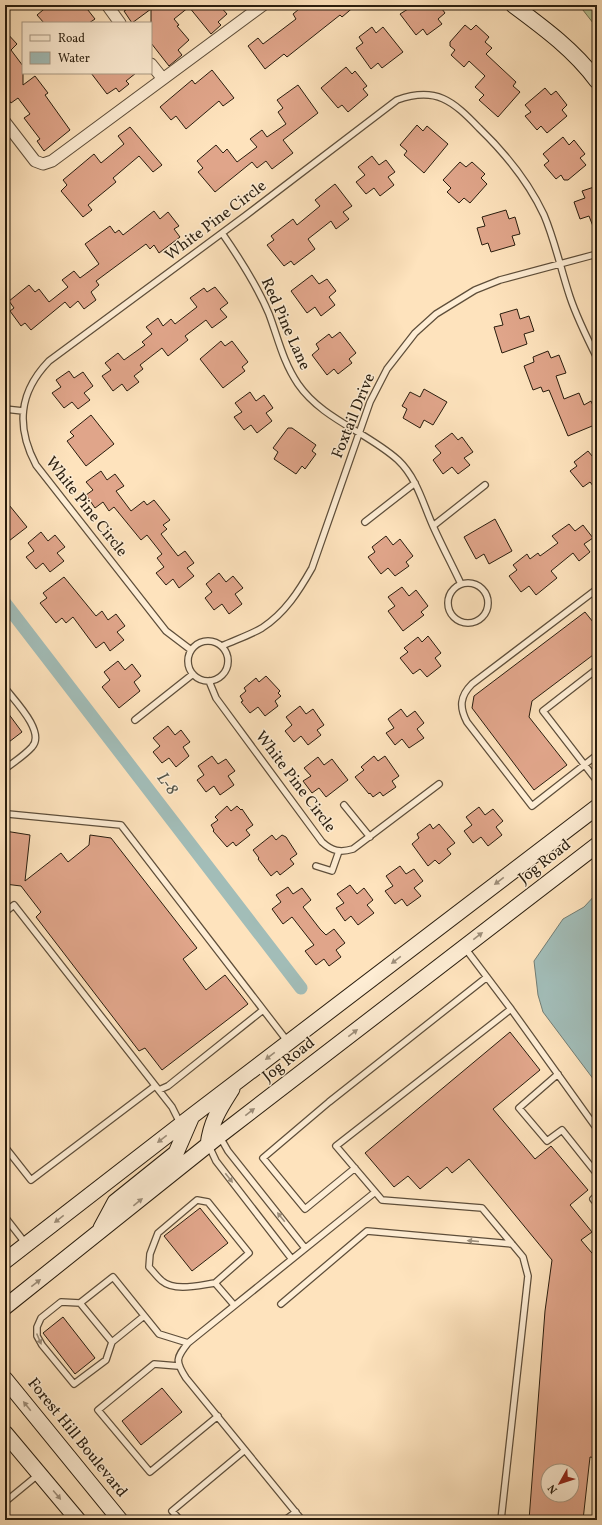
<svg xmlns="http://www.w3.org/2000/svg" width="602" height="1525" font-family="Vollkorn,serif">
	<rect width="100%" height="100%" fill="#fee3bd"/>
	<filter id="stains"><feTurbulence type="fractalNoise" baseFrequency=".005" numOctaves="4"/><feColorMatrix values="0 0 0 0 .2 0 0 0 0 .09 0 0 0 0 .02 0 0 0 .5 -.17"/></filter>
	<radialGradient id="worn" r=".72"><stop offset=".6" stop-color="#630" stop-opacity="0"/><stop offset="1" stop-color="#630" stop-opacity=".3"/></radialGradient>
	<path fill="#bbc595" stroke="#727152" d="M579,5H597V28Z"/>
	<path fill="#a2bdb8" stroke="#727d74" d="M597,893V1084L543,1012L538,995L534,961L563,919L584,907Z"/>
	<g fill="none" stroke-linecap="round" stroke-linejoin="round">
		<path stroke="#a2bdb8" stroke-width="13" d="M5,603L301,988"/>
	</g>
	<path fill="#e0a58a" stroke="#291d0e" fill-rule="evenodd" d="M49,5H84L95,19L89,23H44L37,15Z
		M122,5H219L227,14L218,22L221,25L211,34L189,7L174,19L179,25L177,26L189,40L178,50L182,55L169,66L151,43V9L132,23L124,11L126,10Z
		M304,5H356L342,17L340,15L287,57L284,54L265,69L248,46L258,38L263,44L296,19L293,14Z
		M405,5H439L445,13L438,19L442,24L427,35L423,29L416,35L400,14L408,9Z
		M465,25L471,30L476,25L489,37L485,42L492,48L486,54L516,82L513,86L520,92L498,117L479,100L484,95L475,87L485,76L469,61L464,67L451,55L455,50L450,46V42Z
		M372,27L376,33L383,27L403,52L382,68L378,63L371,69L356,48L363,43L359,37Z
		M5,31L17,44L11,50L23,66V85L35,76L48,93L45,95L70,130L44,151L37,141L40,139L24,118L30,114L18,98L11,103L5,95Z
		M346,67L352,74L355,71L367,86L363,89L368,95L348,112L342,105L338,108L321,88Z
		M212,70L234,98L223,106L219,101L186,129L176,116L171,120L160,107L192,80L195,84Z
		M91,73H136L126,81L129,84L119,92L116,88L107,94Z
		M298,85L318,113L283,140L293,153L272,169L266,161L257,168L252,162L215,192L198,172L203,168L197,161L216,145L223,153L227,149L237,162L257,147L250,139L262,130L267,137L286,124L278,112L283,108L277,100Z
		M545,88L551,95L556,91L567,105L562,110L567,116L547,133L541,126L537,130L525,116L531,112L525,105Z
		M417,125L423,131L427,126L448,144L424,173L404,155L407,151L400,145Z
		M130,127L162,165L153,172L139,156L113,178L116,182L88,205L92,210L83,217L61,191L67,185L63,180L94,154L101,163L124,144L118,136Z
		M563,137L569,145L574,140L585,154L580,158L586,165L568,180H564L561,175L556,179L544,165L549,161L543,154Z
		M372,156L379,165L386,160L395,172L388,177L394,185L380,196L374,188L366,194L356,182L365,175L358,167Z
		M460,162L466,167L472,162L485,174L481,178L487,184L470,203L464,198L459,203L447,192L451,188L443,180Z
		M335,184L352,206L343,212L349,219L336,229L331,221L308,239L315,249L294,265L291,261L284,266L267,245L274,240L271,236L293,219L297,225L320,206L315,200Z
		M597,186V234H596L589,216L580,219L574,202L585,198L582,191Z
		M506,210L509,219L515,217L520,234L512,236L515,245L491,252L488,243L482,245L477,228L485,226L482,217Z
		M154,211L160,219L168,212L179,226L174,229L180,237L159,253L154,245L150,249L146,244L96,281L99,285L91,292L96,300L84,309L78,301L70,308L65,302L31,330L25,323L21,326L10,311L14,308L9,301L29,285L35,292L39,289L49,302L68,287L62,280L74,271L80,278L99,264L85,244L110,226L115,233L119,230L123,235Z
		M312,275L319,284L327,279L336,291L329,297L335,305L321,316L315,307L307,313L291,291Z
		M215,287L228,303L220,309L227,317L212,328L206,320L185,336L188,340L168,356L162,348L140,365L143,369L134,376L139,382L127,391L122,384L113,391L102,376L111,370L105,363L118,353L124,360L145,345L142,342L152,334L146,327L158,318L163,326L171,319L175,324L197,307L190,298L204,288L207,292Z
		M517,309L520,319L529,316L534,331L524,334L527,344L502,353L494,327L503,325L500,314Z
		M340,332L356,353L349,359L352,363L338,374L334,369L327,375L312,355L319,349L316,344L329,334L332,338Z
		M221,341L225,346L232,341L248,362L242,367L245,371L223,388L200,359Z
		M548,351L551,358L559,355L566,373L556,376L564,399L579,393L584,405L591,401L597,415V424L568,436L549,390L543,392L541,387L533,390L524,366L534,362L533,357Z
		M69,371L74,378L83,372L93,386L84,393L90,400L78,409L72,402L64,408L52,393L61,387L56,380Z
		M424,389L447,402L433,425L424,420L420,428L403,418L407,409L402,406L410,392L420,397Z
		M250,392L256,401L264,395L273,408L266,413L272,421L257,433L251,425L244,430L234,417L242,412L235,403Z
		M91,415L114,444L86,466L67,441L74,436L70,432Z
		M288,428H292L316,445L312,451L316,454L305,469L302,466L296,474L274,459L278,452L273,448Z
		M452,433L458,440L462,437L473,452L464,458L470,465L458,474L452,467L443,474L433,460L441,453L435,446Z
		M588,451L597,462V491L590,482L583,487L570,471L577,466L574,462Z
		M101,471L107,480L115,474L124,486L116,491L131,511L144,501L147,505L154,500L170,520L163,525L167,529L161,534L178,556L185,551L194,563L187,568L194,576L179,588L173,579L166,585L156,573L164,567L157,558L162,554L147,535L141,540L114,507L109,511L103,502L95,508L86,495L93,490L86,482Z
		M5,500L27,527L5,544Z
		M495,519L512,551L489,564L484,554L476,559L464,537Z
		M569,524L575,531L583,525L593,538L584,544L590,552L579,561L573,553L551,571L557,578L536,595L529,586L521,592L509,576L517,570L513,565L527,554L530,559L538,553L540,556L558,543L552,536Z
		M41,532L48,541L55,535L65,547L57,553L64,561L50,572L43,563L36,569L26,557L34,551L28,543Z
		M386,536L393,545L400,539L413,556L406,562L409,566L395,576L388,568L381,574L368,557L375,552L372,547Z
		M219,573L226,582L233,576L243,588L235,594L242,604L229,614L222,604L214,610L205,598L212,592L206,584Z
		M64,577L96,616L102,611L108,620L116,614L125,626L117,632L124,640L110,651L104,642L96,648L73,617L66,623L62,618L56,623L40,603L47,598L43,593Z
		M402,587L409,596L416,590L428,606L421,612L424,615L403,631L388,611L395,606L388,597Z
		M585,612L597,627V652L532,701L529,717L567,765L534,790L472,708L474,696Z
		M428,636L441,653L435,658L441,666L427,677L420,669L413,674L400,658L408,652L404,648L418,637L422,642Z
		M118,661L125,670L132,664L141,676L134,682L140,691L119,708L102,687L110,680L104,672Z
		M266,676L280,691L278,693L281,696L275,701L278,706L265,716L258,707L250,713L241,702L243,701L240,696L246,691L244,688L256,678L259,682Z
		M300,706L306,714L313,709L324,725L317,730L321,735L308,745L301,736L294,742L285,731L292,725L286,717Z
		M5,709L22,732L5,745Z
		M401,709L407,717L415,711L424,723L417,729L424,738L409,748L402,739L395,745L386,733L394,728L388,719Z
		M168,726L175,735L181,730L190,742L183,747L189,756L176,767L169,758L162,763L153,752L160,746L153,738Z
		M212,756L218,764L226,759L235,771L228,776L234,785L220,795L214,786L206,792L197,780L204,775L198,766Z
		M374,756L378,761L385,756L399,776L392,781L396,787L383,796L380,792L373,797L370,793L369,794L355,777L364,770L361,767Z
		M318,757L324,765L332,759L348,780L326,797L319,788L312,793L303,781L311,776L304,768Z
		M227,806L231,811L237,806L241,810L242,809L253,825L246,830L250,835L236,846L233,842L227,847L213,831L214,830L211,825L218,820L215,817Z
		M479,807L485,815L493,809L503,821L496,827L502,835L488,846L481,837L473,843L464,831L472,825L466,817Z
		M430,824L433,829L439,824L455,843L447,849L451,854L439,864L435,860L428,866L412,844L419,838L417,834Z
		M5,831L30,835L25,881L61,853L68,862L89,845L90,835L111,838L197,948L183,959L206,990L225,975L248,1004L162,1070L145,1048L139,1051L36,917L41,912L21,886L5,884Z
		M272,835L276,840L282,835L286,837L297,854L290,859L294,864L280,875L277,871L271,876L258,859L259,858L253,850Z
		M400,866L406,874L414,869L423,881L414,888L421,896L407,906L402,899L395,904L385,891L393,886L386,876Z
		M350,885L357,894L364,888L373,900L367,905L374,913L358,925L351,916L345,921L336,908L344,903L337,894Z
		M288,887L293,894L302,888L311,900L303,907L320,929L326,935L334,929L345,943L336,950L341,957L329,966L324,959L316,965L305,951L314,945L292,917L283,924L272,909L281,902L276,895Z
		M510,1032L540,1070L493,1109L535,1159L551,1146L588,1190L570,1205L592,1232L581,1240L597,1259V1458L590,1457L583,1520H529L545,1311L552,1260L469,1159L452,1173L447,1167L420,1189L408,1176L394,1187L365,1153ZM548,1471H572V1495H548Z
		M200,1208L228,1243L192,1271L164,1236Z
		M63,1317L95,1358L75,1374L43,1333Z
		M162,1388L182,1412L141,1445L122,1421Z"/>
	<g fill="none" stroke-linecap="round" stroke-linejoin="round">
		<defs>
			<path id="lane" d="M222,233C240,259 257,285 269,314C278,338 283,362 298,384C322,419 367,432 398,460C417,478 423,504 433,526C442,546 452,565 461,584
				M5,409L23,411
				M365,522L415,483
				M433,526L485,485
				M448 603a20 20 0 1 1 40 0a20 20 0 1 1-40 0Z
				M597,589L472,684C460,696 459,707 467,722L532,806L597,755
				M188 661a20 20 0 1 1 40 0a20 20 0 1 1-40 0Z
				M222,646C235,640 250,635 262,628C285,613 299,591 312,568L370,402L387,369L415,333L436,314L475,290L500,280L597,254
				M191,650L166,631L36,465C16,427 18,393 49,361L245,216L397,100C436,86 453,101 479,128C506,154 528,181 544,215C555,241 561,270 570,297C577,318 587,338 597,358
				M597,669L543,711L597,781
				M209,681L216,698L322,842C332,851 340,853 353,849L439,784
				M5,688C14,700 46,732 32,747C25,755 14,762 5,769
				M135,720L193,674
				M344,805L370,837
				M5,816L8,814L121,825L288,1042
				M316,866L332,871L339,851
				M5,912L14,905L172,1107L180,1123
				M465,948L511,1009L336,1146L382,1200L482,1208L523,1257L528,1276L501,1520
				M511,1009L597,1129
				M558,1074L519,1108L547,1141L562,1130L597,1174
				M159,1090L168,1086L263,1010
				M220,1137L228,1151L305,1248
				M209,1146L216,1161L291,1258
				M5,1147L31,1180L155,1086
				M355,1168L305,1209L263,1158L329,1102L487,977
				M597,1195L593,1199L597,1204
				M5,1217L26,1244
				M215,1283L249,1253L208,1202L197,1200L158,1233L150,1254L149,1267C153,1271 157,1277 162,1281C175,1292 200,1285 215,1283L234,1305
				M80,1303L61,1302L41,1318L37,1327V1336L42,1345L74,1384L106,1360L112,1342
				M281,1304L367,1231L512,1244
				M144,1316L112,1342L80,1303L113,1277L159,1334L188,1343
				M178,1366L154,1364L98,1410L150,1472L218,1416
				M596,1491H597
				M5,1502L39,1474
				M180,1520L172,1511L245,1450
				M285,1520L296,1512
				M302,1520L186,1378C175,1361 176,1358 188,1343L374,1193"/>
			<path id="street" d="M107,5L120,23
				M151,64L163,79
				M5,122L35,161L43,164L52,161L263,5"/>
			<path id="secondary" d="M513,5C544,28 574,50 597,81
				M208,1145C211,1121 220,1108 232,1089
				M101,1228L115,1202L176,1153L192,1116
				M5,1261L192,1116L597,807
				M5,1307L219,1136L597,845
				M5,1379L120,1520
				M5,1433L78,1520"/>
		</defs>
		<use href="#lane" stroke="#5e4e3a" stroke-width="8"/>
		<use href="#street" stroke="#5e4e3a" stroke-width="13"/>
		<use href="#secondary" stroke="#291d0e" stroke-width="17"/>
		<use href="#lane" stroke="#feedd4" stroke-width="5.5"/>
		<use href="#street" stroke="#feedd4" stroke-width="11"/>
		<use href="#secondary" stroke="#feedd4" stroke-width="15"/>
	</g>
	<defs><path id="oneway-solid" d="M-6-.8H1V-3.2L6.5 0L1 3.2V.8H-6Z"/></defs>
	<g fill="#9e8f7b">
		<use href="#oneway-solid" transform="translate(499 881) rotate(143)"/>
		<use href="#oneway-solid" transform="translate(478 936) rotate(-38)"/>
		<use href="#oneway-solid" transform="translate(396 960) rotate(143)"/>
		<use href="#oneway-solid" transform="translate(353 1033) rotate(-38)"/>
		<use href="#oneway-solid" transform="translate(270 1056) rotate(143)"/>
		<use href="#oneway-solid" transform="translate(250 1112) rotate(-38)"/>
		<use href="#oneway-solid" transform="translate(162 1139) rotate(142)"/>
		<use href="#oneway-solid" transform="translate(229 1178) rotate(52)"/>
		<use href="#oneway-solid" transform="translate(138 1202) rotate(-39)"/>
		<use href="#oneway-solid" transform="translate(281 1217) rotate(-129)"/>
		<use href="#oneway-solid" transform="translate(59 1219) rotate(142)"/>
		<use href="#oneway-solid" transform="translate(473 1241) rotate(-175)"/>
		<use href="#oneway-solid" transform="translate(36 1283) rotate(-38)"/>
		<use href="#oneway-solid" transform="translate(39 1339) rotate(67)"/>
		<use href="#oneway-solid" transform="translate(27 1406) rotate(-129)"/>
		<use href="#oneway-solid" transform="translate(57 1495) rotate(50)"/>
	</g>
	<g text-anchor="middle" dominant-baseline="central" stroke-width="3" stroke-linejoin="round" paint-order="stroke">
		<g font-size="16" fill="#291d0e" stroke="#feedd4">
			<text transform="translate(216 221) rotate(-37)">White Pine Circle</text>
			<text transform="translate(285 324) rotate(66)">Red Pine Lane</text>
			<text transform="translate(354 416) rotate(-68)">Foxtail Drive</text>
			<text transform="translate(86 507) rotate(52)">White Pine Circle</text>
			<text transform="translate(295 782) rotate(53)">White Pine Circle</text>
			<text transform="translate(545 862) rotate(-38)">Jog Road</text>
			<text transform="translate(289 1060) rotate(-38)">Jog Road</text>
			<text transform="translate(77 1438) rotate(51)">Forest Hill Boulevard</text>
		</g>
		<g font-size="17" font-style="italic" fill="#53554a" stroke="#feedd4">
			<text transform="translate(167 784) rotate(53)">L-8</text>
		</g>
	</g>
	<rect width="602" height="1525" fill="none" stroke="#fee3bd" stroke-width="20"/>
	<rect x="6" y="6" width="590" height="1513" fill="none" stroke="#291d0e" stroke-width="2"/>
	<rect x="10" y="10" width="582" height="1505" fill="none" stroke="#291d0e"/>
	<rect x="22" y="22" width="130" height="52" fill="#feedd4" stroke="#a99a85"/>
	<rect x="30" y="35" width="20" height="6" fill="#feedd4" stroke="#a99a85"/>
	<text x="58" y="42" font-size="12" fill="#291d0e">Road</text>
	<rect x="30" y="52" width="20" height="12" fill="#a2bdb8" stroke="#a99a85"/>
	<text x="58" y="62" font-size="12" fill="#291d0e">Water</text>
	<g transform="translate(560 1483) rotate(231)"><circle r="19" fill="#feedd4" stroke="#a99a85"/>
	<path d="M0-3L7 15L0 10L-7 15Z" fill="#8f2418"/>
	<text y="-6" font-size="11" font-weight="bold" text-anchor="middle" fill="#291d0e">N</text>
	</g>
	<rect width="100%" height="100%" filter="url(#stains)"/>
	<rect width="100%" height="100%" fill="url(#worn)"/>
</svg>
